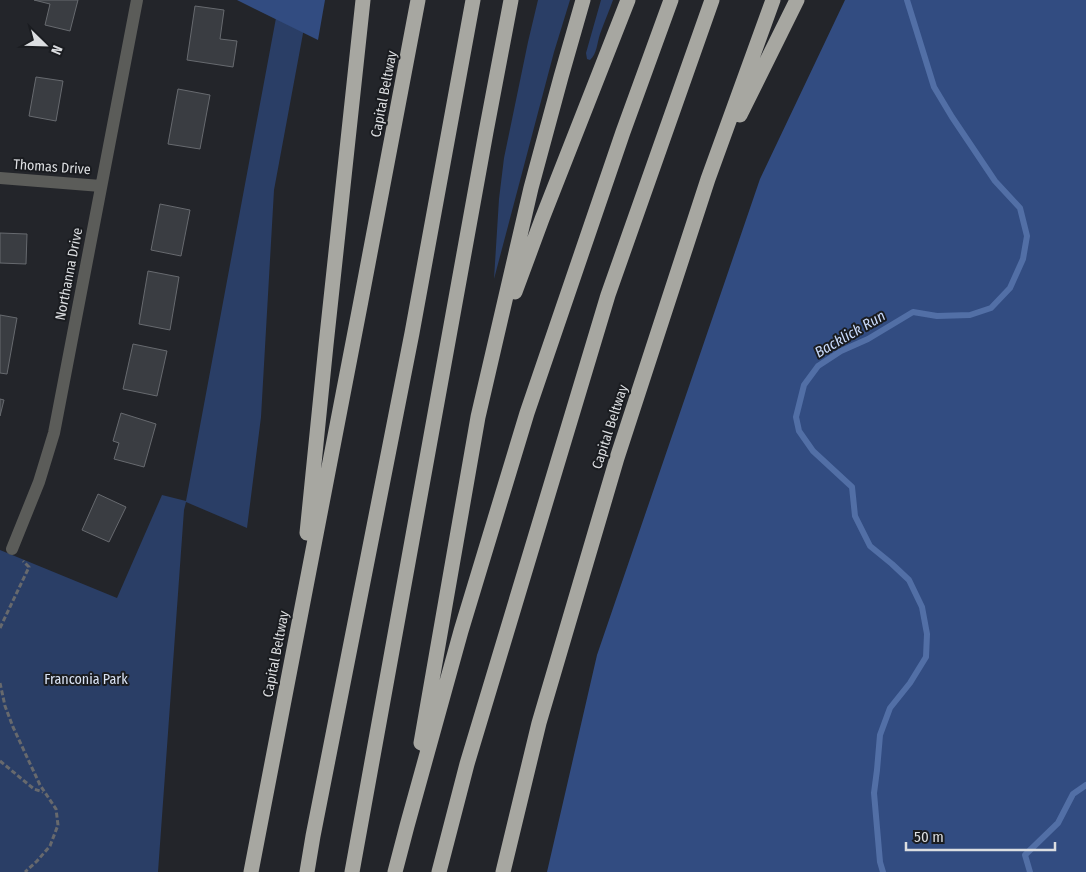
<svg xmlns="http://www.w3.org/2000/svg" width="1086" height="872" font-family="'Fira Sans Condensed',sans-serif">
	<rect width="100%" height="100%" fill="#23252a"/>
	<path fill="#2a3e66" d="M538,0H570L554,52L494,279L499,199L504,158L528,42Z
		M601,0H613C609,11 604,23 600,34C597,43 597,54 590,60L587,59L586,53Z
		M276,18L304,28L274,190L261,417L247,528L186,502L184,510L158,872H0V550L117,598L162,495L186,501Z"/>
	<path fill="#324c81" d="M237,0H325L318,40Z
		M845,0H1086V872H547L597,655L760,179Z"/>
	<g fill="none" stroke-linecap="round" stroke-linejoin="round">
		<path stroke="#526fa6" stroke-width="6" d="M883,872L880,862L874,793L877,770L880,735L890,708L910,683L926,657L927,634L922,607L909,580L892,564L870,546L855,516L852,487L813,451L799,431L796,417L804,385L818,366L841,351L868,339L913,312L937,316L970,315L991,308L1010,288L1023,259L1027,236L1020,208L995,181L952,117L934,87L907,0
			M1030,872L1025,855L1058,823L1073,794L1086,785"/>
	</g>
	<path fill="#3a3d42" stroke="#676a6f" d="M34,0H78L70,31L45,25L50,4Z
		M195,6L224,10L220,39L237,41L233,67L187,60Z
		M36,77L63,81L56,121L29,116Z
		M178,89L210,95L200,149L168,144Z
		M160,204L190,210L181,256L151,250Z
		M0,233L27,234L26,264L0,263Z
		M148,271L179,277L170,330L139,324Z
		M0,315L17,318L7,374L0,373Z
		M133,344L167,351L157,396L123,389Z
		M0,399L4,400L0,416Z
		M121,413L156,424L144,467L114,459L119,443L113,441Z
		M98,494L126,507L109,542L82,530Z"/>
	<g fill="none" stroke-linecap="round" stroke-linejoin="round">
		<path stroke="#67696d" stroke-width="3" stroke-dasharray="5 2.5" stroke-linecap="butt" d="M0,628L29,567L23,561
			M0,683L5,706L13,727L40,785L56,809L58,825L50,846L37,861L25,872
			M0,761L34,789L43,792"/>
		<path stroke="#5b5c59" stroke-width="12" d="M0,178L101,186
			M12,549L39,482L54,433L137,0"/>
		<path stroke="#a7a7a1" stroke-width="15" d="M740,115L797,0
			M515,292L542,219L628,0
			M307,533L326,345L363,0
			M421,743L478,417L531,188L561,77L583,0
			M251,872C306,581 364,291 418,0
			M307,872L313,836L412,333L473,0
			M352,872L486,132L511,0
			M395,872L407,826L461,631L527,413L623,132L671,0
			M439,872L467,764L608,295L712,0
			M503,872L539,723L617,458L708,179L773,0"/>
	</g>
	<g text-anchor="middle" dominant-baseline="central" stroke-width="4" stroke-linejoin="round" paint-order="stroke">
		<g font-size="14" fill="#dcdee1" stroke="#1a1c20">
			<text transform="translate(384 94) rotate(-79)">Capital Beltway</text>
			<text transform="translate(52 167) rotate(4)">Thomas Drive</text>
			<text transform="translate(69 274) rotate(-79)">Northanna Drive</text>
			<text transform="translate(610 427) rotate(-72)">Capital Beltway</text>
			<text transform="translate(276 654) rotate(-79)">Capital Beltway</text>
		</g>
		<g font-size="14" fill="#dae3f4" stroke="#1a1c20">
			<text x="86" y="679">Franconia Park</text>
		</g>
		<g font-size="15" font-style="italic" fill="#c9dafb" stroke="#1a1c20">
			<text transform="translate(850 334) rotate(-30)">Backlick Run</text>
		</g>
	</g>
	<g transform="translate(45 45) rotate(113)" stroke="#1a1c20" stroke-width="4" paint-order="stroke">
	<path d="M0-4L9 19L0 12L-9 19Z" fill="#dcdee1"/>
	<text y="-8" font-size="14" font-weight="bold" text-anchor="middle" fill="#dcdee1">N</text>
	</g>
	<path d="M906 842v8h149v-8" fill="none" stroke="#dcdee1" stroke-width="2.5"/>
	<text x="914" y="842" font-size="15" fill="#dcdee1" stroke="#1a1c20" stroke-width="4" paint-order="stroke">50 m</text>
</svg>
